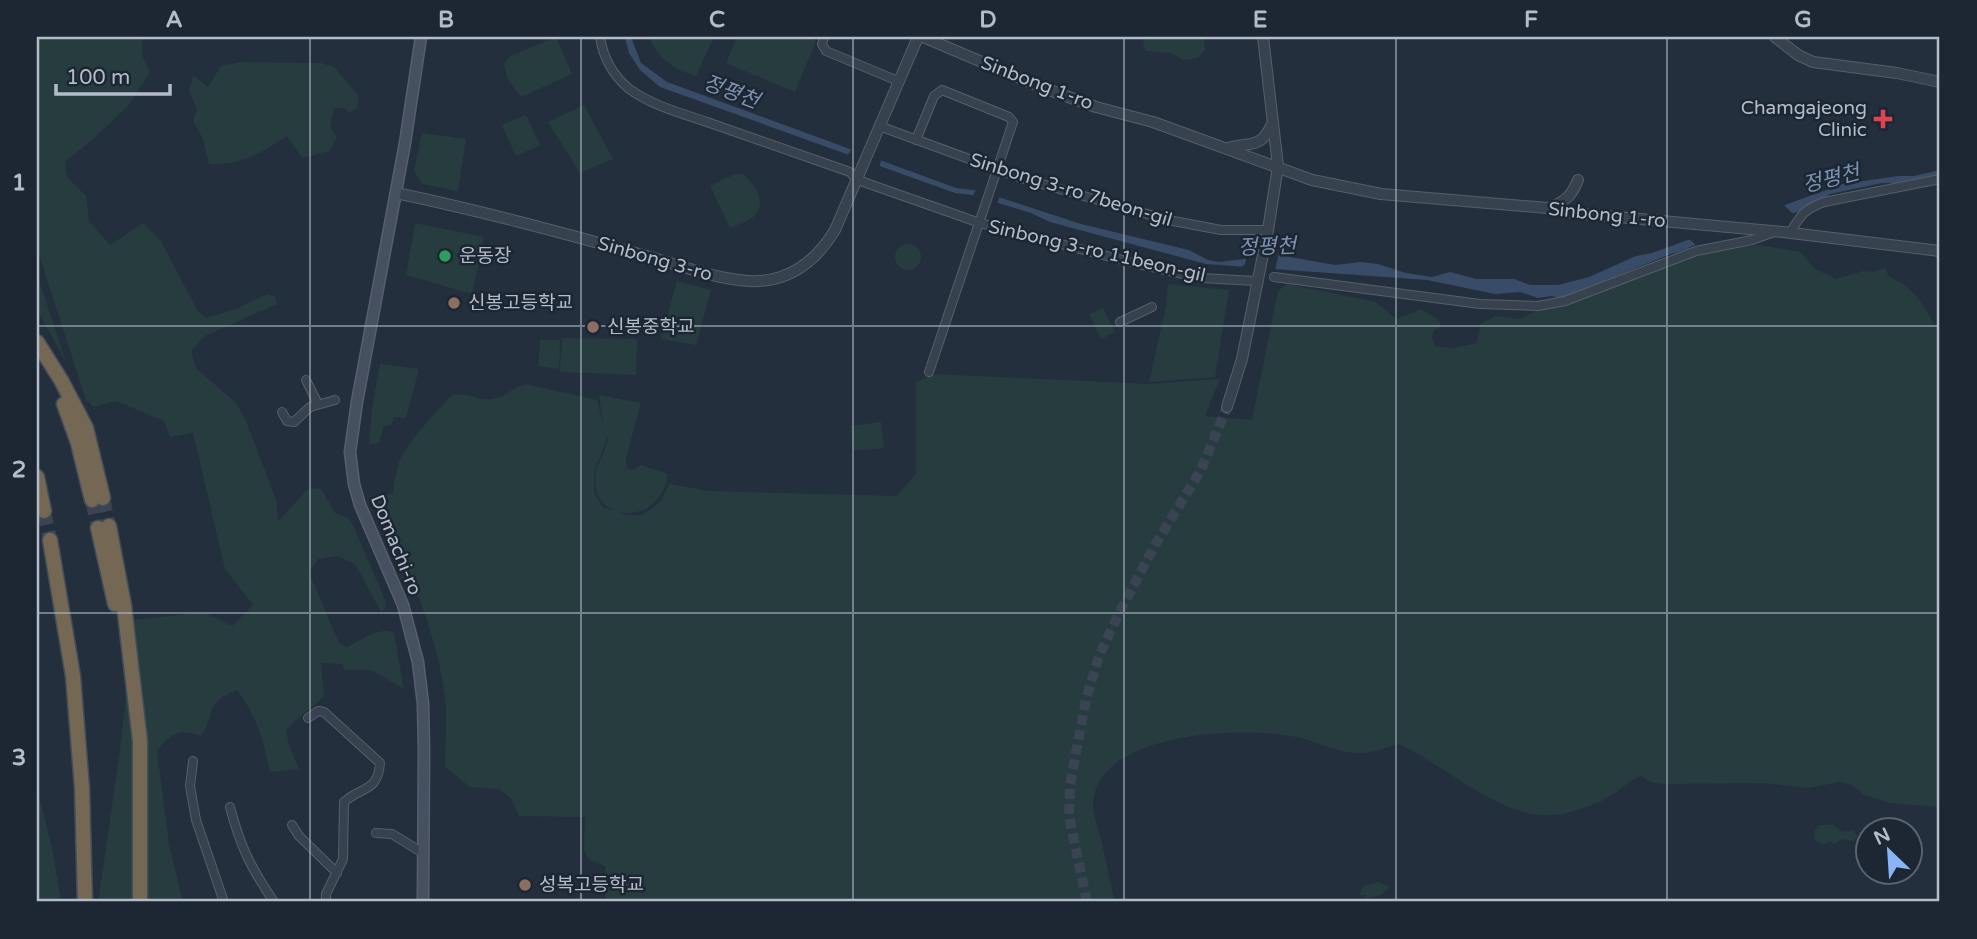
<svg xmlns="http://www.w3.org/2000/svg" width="1977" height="939" font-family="'Varela Round','Noto Sans KR',sans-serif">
	<rect width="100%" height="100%" fill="#242f3e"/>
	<path fill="#263c3f" d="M37,37H143L142,55L150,72L128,106L93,139L65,162L67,177L86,196L89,221L110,245L143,223L161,241L197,310L206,318L236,309L267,294L275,297L277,304L205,336L191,351L196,368L237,404L246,421L276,499L278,521L309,488L321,489L335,513L348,518L353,525L386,602L385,609L381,612L355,564L337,556L318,559L309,572L339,643L347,647C362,640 379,626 394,633L403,684L404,689L371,670H344L342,664L321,663L324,695C311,712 298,714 286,731L289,745L299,769L270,772C263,739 257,717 237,690C204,703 217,712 201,736C179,728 171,733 157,751L169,844L183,902H148L147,759L134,620L203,612L232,626L253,605L225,569L193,433L170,437L164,421L116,401L94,407L86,400L37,249Z
		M556,37L572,74L521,97L508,80L504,64L509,57Z
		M649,37H714L696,76C673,69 659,59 649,37Z
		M737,37H805L816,41L795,92L726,63Z
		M1145,37H1201L1204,40L1205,49L1198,58L1183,60L1171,53L1146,51L1143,45Z
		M241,62L321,63L334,67L358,95V107L349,113L344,108H334L330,127L337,138L329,151L302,158L287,136C258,154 244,165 209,164L203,139L193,121L197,109L189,91L193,75L208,87L221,66Z
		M584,105L613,159L580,173L548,122Z
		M526,115L540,145L516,156L502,125Z
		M422,133L466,139L458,191L422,184L414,171Z
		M735,174H743C755,185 769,204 752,218C746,222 737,225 730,228L710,186Z
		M415,223L484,237L472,294L406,275Z
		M895 257a13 13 0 1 1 26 0a13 13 0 1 1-26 0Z
		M1760,245L1800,252L1815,269L1836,279L1863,271L1873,272L1886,268L1888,276C1914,288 1920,299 1934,324L1940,325V807L1890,803L1864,795L1852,785L1840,782L1808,788L1764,783L1661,784L1648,781L1642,776C1630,779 1621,790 1610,796C1598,804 1584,808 1570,812C1510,830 1450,767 1399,744C1386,748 1372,753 1358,753C1335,753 1317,741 1296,737C1245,726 1096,731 1093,804C1093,813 1097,825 1100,835C1105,857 1110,880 1115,902H606L605,866L588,859L584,850L585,817L519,816L511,798L499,789L470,787L445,767C445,742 448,715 444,691C435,623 403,562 378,498L393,493C394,482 396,470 400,460C410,439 436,412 452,395C470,392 477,401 491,399C505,398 513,387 526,384L597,400L607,439L594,472V492L602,507L628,515H642L661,501L669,484L710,491L896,496L916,474V382L935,374L1149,384L1220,379L1205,416L1252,420L1278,291L1287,284L1376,302L1396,319L1421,309L1436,318L1442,326L1434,330L1432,337L1435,346L1453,348L1477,343L1480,324L1496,316L1520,319L1539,309L1565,305L1706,252Z
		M37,274L66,362L37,310Z
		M677,281L711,290L696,345L661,339Z
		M1168,284L1229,290L1215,377L1149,382L1166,306Z
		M1103,308L1115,332L1101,339L1089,314Z
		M562,338L637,339L636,375L560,372Z
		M540,340H560L559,369L538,366Z
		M380,364L419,369L406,418L394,417L391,425L384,426L379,443L369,444L372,408Z
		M599,395L641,403L626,458L627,468L634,470L641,465L668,474C661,526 595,524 595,480C595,465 605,453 608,439L604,429Z
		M881,422L884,448L853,451L851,426Z
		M127,688L132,734L134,880L131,902H98L120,750Z
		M37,788L53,852L61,902H37Z
		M1819,825H1834L1842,832L1854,830L1857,837L1854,841L1843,839L1835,844L1830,841L1823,845L1815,840L1814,832Z
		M1379,882L1390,887L1381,895L1367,898L1366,895L1359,896L1363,886Z"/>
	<path fill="#394c67" d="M625,37H631L641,63L667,82L956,188L980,191L1081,224L1172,246L1189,250L1208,260L1219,262L1279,255L1335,265L1361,262L1378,264L1406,273L1432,277L1450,272L1476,279H1514L1530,285H1558L1589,277L1636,256L1652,253L1843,184L1898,176H1914L1940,170V175L1906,183H1882L1830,194L1806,209L1683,249L1562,298L1551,296L1538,298L1520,292L1495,294L1427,280L1206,264L1050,222L1031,213L972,195L955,193L660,87L640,70L629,53Z"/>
	<path fill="#242f3e" d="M854,145L882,156L879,169L847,156Z
		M977,187L1000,194L997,206L972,198Z
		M1782,203L1795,216L1698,247L1687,237Z
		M1279,251L1275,272L1238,270L1245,264L1247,254Z"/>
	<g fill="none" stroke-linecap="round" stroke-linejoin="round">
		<path stroke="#394c67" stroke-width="2.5" d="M1674,252L1688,247"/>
		<path stroke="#3a4453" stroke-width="10" stroke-dasharray="10 5" stroke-linecap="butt" d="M1087,902L1069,816L1070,785L1086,699L1099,656L1118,615L1155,545L1201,470L1227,407"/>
		<path stroke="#3a4453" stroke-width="14" stroke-dasharray="14 7" stroke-linecap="butt" d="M103,498L109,526
			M92,500L98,528
			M44,511L50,540"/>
		<defs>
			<path id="minor" d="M600,37C603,57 612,74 628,88C650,105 681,113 707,122C755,139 803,156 850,172L856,179L869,184L980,223L1130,262L1201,278L1256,281
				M824,37L822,44L826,51L898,81
				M879,126L1021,178L1168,220L1221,230H1268
				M916,140L934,96L942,90L1009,117L1013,122L929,372
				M1790,233C1801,215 1803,210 1824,202L1940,179
				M1274,277L1480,304L1538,306L1565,301L1696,251L1752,240L1774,232
				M1120,322L1152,307
				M306,380L318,404
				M282,412L287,421L294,422L310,407L335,400
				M308,718L318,711L324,712L380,763C378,792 362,786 344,802L343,859L326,894V902
				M193,761L190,786L196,820L224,902
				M230,807C240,846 251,868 274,902
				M292,825L299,836L337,873
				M376,833L392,834L423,853"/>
			<path id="tertiary" d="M923,37L1041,87L1096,107L1153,122L1312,180L1381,194L1548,208L1574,213L1783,232L1940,251
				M1775,37L1798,55L1813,62L1897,73L1940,82
				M1228,148C1254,141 1260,150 1273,122
				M396,193C478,210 559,232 639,254C675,263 723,283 759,281C794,279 818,258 835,230L918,37
				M1551,207C1566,201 1572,195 1578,180
				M1227,407L1242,359L1268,230L1278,166L1263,37"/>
			<path id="secondary" d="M421,37L405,143L357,402L350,452L354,484L360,505L403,605L418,662L423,704L424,750L423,902"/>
			<path id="motorway" d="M37,342L61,380L86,428L103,498
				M64,404L78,443L92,500
				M37,477L44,511
				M109,526L124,605L140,741V902
				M98,528L115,604
				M50,540L73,676L82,788L85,902"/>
		</defs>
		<use href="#minor" stroke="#565f6c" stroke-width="10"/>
		<use href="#tertiary" stroke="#565f6c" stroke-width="12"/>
		<use href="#secondary" stroke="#565f6c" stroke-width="13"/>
		<use href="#motorway" stroke="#434c59" stroke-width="17"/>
		<use href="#minor" stroke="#38414e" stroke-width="8"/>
		<use href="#tertiary" stroke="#38414e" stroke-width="10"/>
		<use href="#secondary" stroke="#465061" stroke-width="10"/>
		<use href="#motorway" stroke="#746855" stroke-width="14"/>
	</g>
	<path fill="none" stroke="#b4bcc9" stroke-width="2" stroke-opacity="0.55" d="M310,37V902M581,37V902M853,37V902M1124,37V902M1396,37V902M1667,37V902M37,326H1940M37,613H1940"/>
	<path fill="#e0444e" stroke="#1d2633" stroke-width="2.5" d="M1879.5 108.5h7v7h7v7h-7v7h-7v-7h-7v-7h7z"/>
	<circle fill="#2e9e5b" stroke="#1d2633" stroke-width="2.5" cx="445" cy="256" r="7"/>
	<g fill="#8d6e63" stroke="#1d2633" stroke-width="2.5">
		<circle cx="454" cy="303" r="7"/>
		<circle cx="593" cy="327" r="7"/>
		<circle cx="525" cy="885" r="7"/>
	</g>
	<g text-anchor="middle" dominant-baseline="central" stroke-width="5" stroke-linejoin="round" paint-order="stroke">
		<g font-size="19" fill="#b4bcc9" stroke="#1d2633">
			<text transform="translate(1037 83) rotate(21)">Sinbong 1-ro</text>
			<text transform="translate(1071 190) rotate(17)">Sinbong 3-ro 7beon-gil</text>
			<text transform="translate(1607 215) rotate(6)">Sinbong 1-ro</text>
			<text transform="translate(1097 251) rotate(13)">Sinbong 3-ro 11beon-gil</text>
			<text transform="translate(655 259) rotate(16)">Sinbong 3-ro</text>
			<text transform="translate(396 545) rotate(68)">Domachi-ro</text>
		</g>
		<g font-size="19" fill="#b4bcc9" stroke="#1d2633" text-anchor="start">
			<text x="1867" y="108" text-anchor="end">Chamgajeong<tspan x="1867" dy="22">Clinic</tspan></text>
			<text x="459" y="256">운동장</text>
			<text x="468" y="303">신봉고등학교</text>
			<text x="607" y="327">신봉중학교</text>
			<text x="539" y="885">성복고등학교</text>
		</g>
		<g font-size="21" font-style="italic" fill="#7c92b1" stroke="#1d2633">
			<text transform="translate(731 92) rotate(21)">정평천</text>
			<text transform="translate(1831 179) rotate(-14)">정평천</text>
			<text transform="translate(1267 247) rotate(-2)">정평천</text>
		</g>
	</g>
	<rect width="1977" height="939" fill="none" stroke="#1d2633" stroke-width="77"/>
	<g transform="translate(1889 851) rotate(335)"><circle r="33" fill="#1d2633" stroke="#59626f" stroke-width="2"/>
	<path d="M0-5L12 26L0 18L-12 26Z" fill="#8ab4f8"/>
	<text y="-10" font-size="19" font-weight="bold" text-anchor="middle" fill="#b4bcc9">N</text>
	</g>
	<path d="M56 84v10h114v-10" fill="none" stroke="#b4bcc9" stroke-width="3.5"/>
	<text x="66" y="84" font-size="21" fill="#b4bcc9" stroke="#1d2633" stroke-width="5" paint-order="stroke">100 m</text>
	<rect x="38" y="38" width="1900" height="862" fill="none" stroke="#b4bcc9" stroke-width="2.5"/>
	<g font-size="23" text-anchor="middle" font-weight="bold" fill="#b4bcc9">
		<text x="174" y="27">A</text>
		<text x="446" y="27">B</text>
		<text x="717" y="27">C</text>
		<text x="988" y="27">D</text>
		<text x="1260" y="27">E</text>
		<text x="1531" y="27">F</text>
		<text x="1803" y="27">G</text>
		<text x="19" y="190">1</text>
		<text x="19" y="477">2</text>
		<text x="19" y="765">3</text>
	</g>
</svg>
